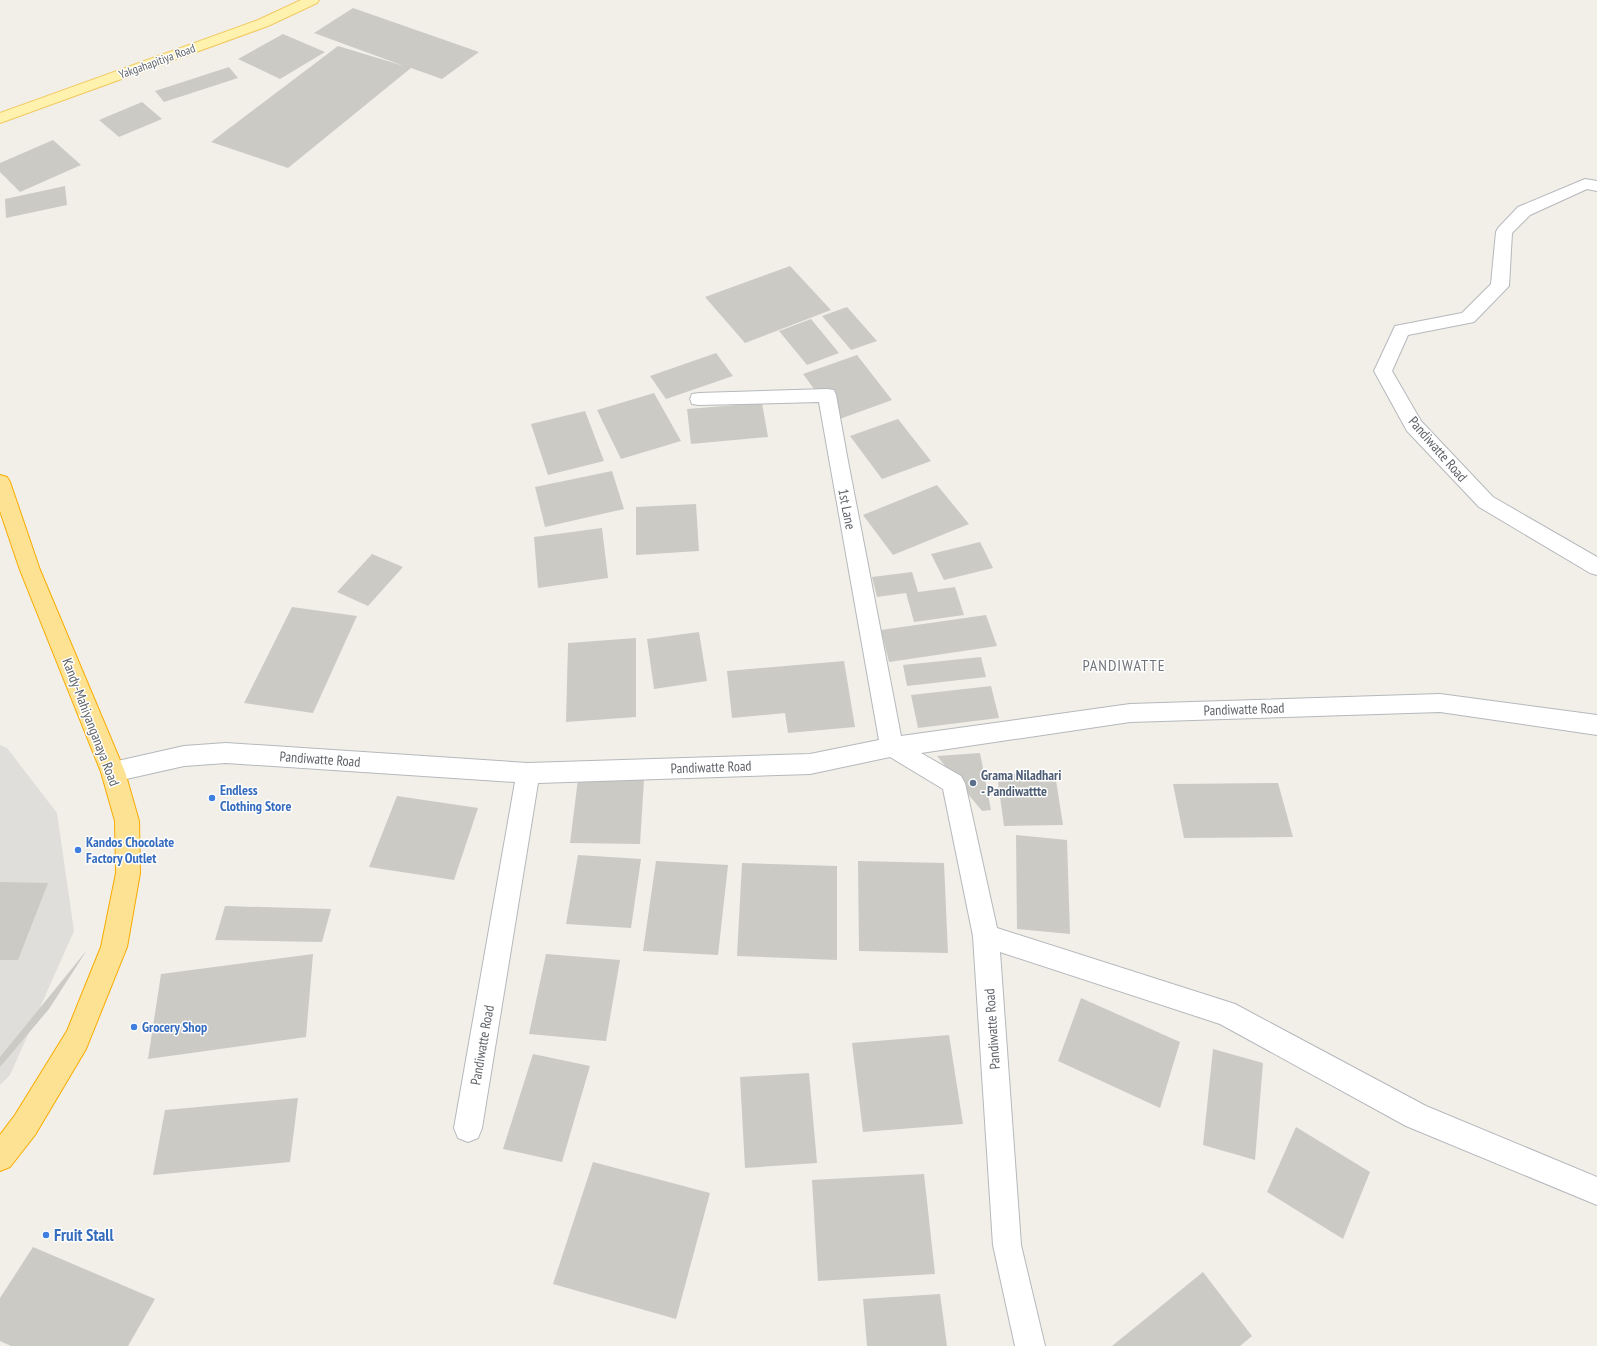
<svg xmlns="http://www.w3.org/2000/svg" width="1597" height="1346" font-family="'PT Sans Narrow',sans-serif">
	<rect width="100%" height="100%" fill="#f1efe8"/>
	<path fill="#e0deda" d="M0,745L7,748L57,813L74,931L10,1075L0,1085Z"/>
	<path fill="#cccac5" d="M353,8L479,52L442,79L411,68L288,168L211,142L338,46L404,66L314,33Z
		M283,34L325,52L280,79L238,59Z
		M229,67L238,78L164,102L155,91Z
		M142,102L162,119L119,137L99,120Z
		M53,140L81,165L20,192L0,172V163Z
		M65,186L67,205L6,218L5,199Z
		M790,266L831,310L745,343L705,297Z
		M847,307L877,341L851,350L822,316Z
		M811,319L839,353L807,365L779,331Z
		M716,353L733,376L666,399L650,376Z
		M857,355L892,400L837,420L803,374Z
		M654,393L681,441L621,459L597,410Z
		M762,403L768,437L691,444L687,409Z
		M585,411L604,461L548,475L531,424Z
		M898,419L931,461L882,479L850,436Z
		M612,471L624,509L545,527L535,487Z
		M937,485L969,524L893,555L863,515Z
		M696,504L699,551L636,555V507Z
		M602,528L608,578L538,588L534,537Z
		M980,542L993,568L944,580L931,554Z
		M372,554L403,567L368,606L337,592Z
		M912,572L918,592L955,587L964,615L914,622L906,593L877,597L872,577Z
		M292,607L357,616L313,713L244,703Z
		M986,615L997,646L889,662L881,630Z
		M699,632L707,681L654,689L647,639Z
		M636,638V717L566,722L568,643Z
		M981,657L986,677L907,686L903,665Z
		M844,661L855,727L788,733L785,713L732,718L727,671Z
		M991,686L999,718L918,728L911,695Z
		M980,753L991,810L982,811L937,756Z
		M997,774H1055L1063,825L1004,826Z
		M578,779L644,780L640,844L570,843Z
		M1278,783L1293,837L1184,838L1173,784Z
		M397,796L478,808L454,880L369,867Z
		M1016,835L1067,840L1070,934L1017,929Z
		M578,855L641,859L631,928L566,924Z
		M656,861L728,865L718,955L643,951Z
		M858,861L944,863L948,953L859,951Z
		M742,863L837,866V960L737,956Z
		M0,882L48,883L18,960H0Z
		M225,906L331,909L322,942L215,940Z
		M87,950L49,1009L0,1067V1057Z
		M313,954L306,1037L148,1059L161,974Z
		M546,954L620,960L606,1041L529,1034Z
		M1081,998L1180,1042L1160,1108L1058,1061Z
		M949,1035L963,1124L863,1132L852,1043Z
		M1213,1049L1263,1063L1255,1160L1203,1145Z
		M533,1054L590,1066L562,1162L503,1149Z
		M809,1073L817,1163L745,1168L740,1077Z
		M298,1098L290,1162L153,1175L165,1110Z
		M1296,1127L1370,1172L1343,1239L1267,1192Z
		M593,1162L710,1193L676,1319L553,1284Z
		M924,1174L935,1274L818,1281L812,1180Z
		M33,1247L155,1299L128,1346H11L0,1341V1298Z
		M1203,1272L1252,1336L1240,1346H1112Z
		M940,1294L947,1346H867L863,1299Z"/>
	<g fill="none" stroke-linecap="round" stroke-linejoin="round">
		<defs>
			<path id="street" d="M1585,179L1597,181V191L1587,189L1530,215L1512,233L1509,286L1474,322L1408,335L1392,371L1421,421L1493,497L1597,557V575L1590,573L1479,507L1407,431L1374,371L1395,326L1462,313L1491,284L1496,232L1498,228L1518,207Z
				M827,389L834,390L836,395L847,456L901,736L1130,704L1440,694L1597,715V735L1440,712L1130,722L921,753L961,776L965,783L997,928L1235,1004L1426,1106L1597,1177V1205L1406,1126L1220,1024L1000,952L1021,1245L1045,1346H1015L993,1245L973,936L943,789L890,757L810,774L538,783L482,1128L478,1138L468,1142L458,1138L454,1128L515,782L226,763L184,766L113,782L105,779L101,772L105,765L113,762L184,746L226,743L528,763L810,754L879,740L819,402L699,405L692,404L690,399L692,394L699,393Z"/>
			<path id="primary" d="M301,0H319L317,3L268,26L0,123V113L258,20Z"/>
			<path id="highway" d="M0,475L7,477L10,482L40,570L125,772L139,821L140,873L127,947L86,1049L35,1135L10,1167L0,1171V1135L15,1115L67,1031L101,947L116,873L115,821L101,772L20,570L0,511Z"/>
		</defs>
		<use href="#street" stroke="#b5b8bc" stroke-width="2"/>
		<use href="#primary" stroke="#f2c960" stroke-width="2"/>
		<use href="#highway" stroke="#f9ab00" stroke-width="2"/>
		<use href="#street" fill="#fff" fill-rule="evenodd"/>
		<use href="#primary" fill="#fff2af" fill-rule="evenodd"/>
		<use href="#highway" fill="#fde293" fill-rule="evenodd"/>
	</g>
	<circle fill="#5c6f8a" stroke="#fff" stroke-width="1.5" cx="973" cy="783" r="4"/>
	<g fill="#3f7fe0" stroke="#fff" stroke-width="1.5">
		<circle cx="212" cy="798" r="4"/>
		<circle cx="78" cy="850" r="4"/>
		<circle cx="134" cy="1027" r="4"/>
		<circle cx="46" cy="1235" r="4"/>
	</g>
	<g text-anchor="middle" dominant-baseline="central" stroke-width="3" stroke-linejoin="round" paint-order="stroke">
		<g font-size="12" fill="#5f6368" stroke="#fff">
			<text transform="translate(157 61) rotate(-20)">Yakgahapitiya Road</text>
		</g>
		<g font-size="14" fill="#5f6368" stroke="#fff">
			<text transform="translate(1438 449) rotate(49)">Pandiwatte Road</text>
			<text transform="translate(847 509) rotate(79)">1st Lane</text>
			<text transform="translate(1244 709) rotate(-2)">Pandiwatte Road</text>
			<text transform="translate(91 722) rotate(69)">Kandy-Mahiyanganaya Road</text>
			<text transform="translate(320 759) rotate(4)">Pandiwatte Road</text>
			<text transform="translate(711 767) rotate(-2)">Pandiwatte Road</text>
			<text transform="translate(992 1029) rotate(-94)">Pandiwatte Road</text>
			<text transform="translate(482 1045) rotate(-80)">Pandiwatte Road</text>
		</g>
		<g font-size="14" font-weight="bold" fill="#4e5e75" stroke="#fff" text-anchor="start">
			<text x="981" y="775">Grama Niladhari<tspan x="981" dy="16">- Pandiwattte</tspan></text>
		</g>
		<g font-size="14" font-weight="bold" fill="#366cbe" stroke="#fff" text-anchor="start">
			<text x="220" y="790">Endless<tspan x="220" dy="16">Clothing Store</tspan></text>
			<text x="86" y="842">Kandos Chocolate<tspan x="86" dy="16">Factory Outlet</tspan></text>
			<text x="142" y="1027">Grocery Shop</text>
		</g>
		<g font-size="16" letter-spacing="1" fill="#70757a" stroke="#fff">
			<text x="1124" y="665">PANDIWATTE</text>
		</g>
		<g font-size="17" font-weight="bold" fill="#366cbe" stroke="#fff" text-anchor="start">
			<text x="54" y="1235">Fruit Stall</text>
		</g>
	</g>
</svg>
